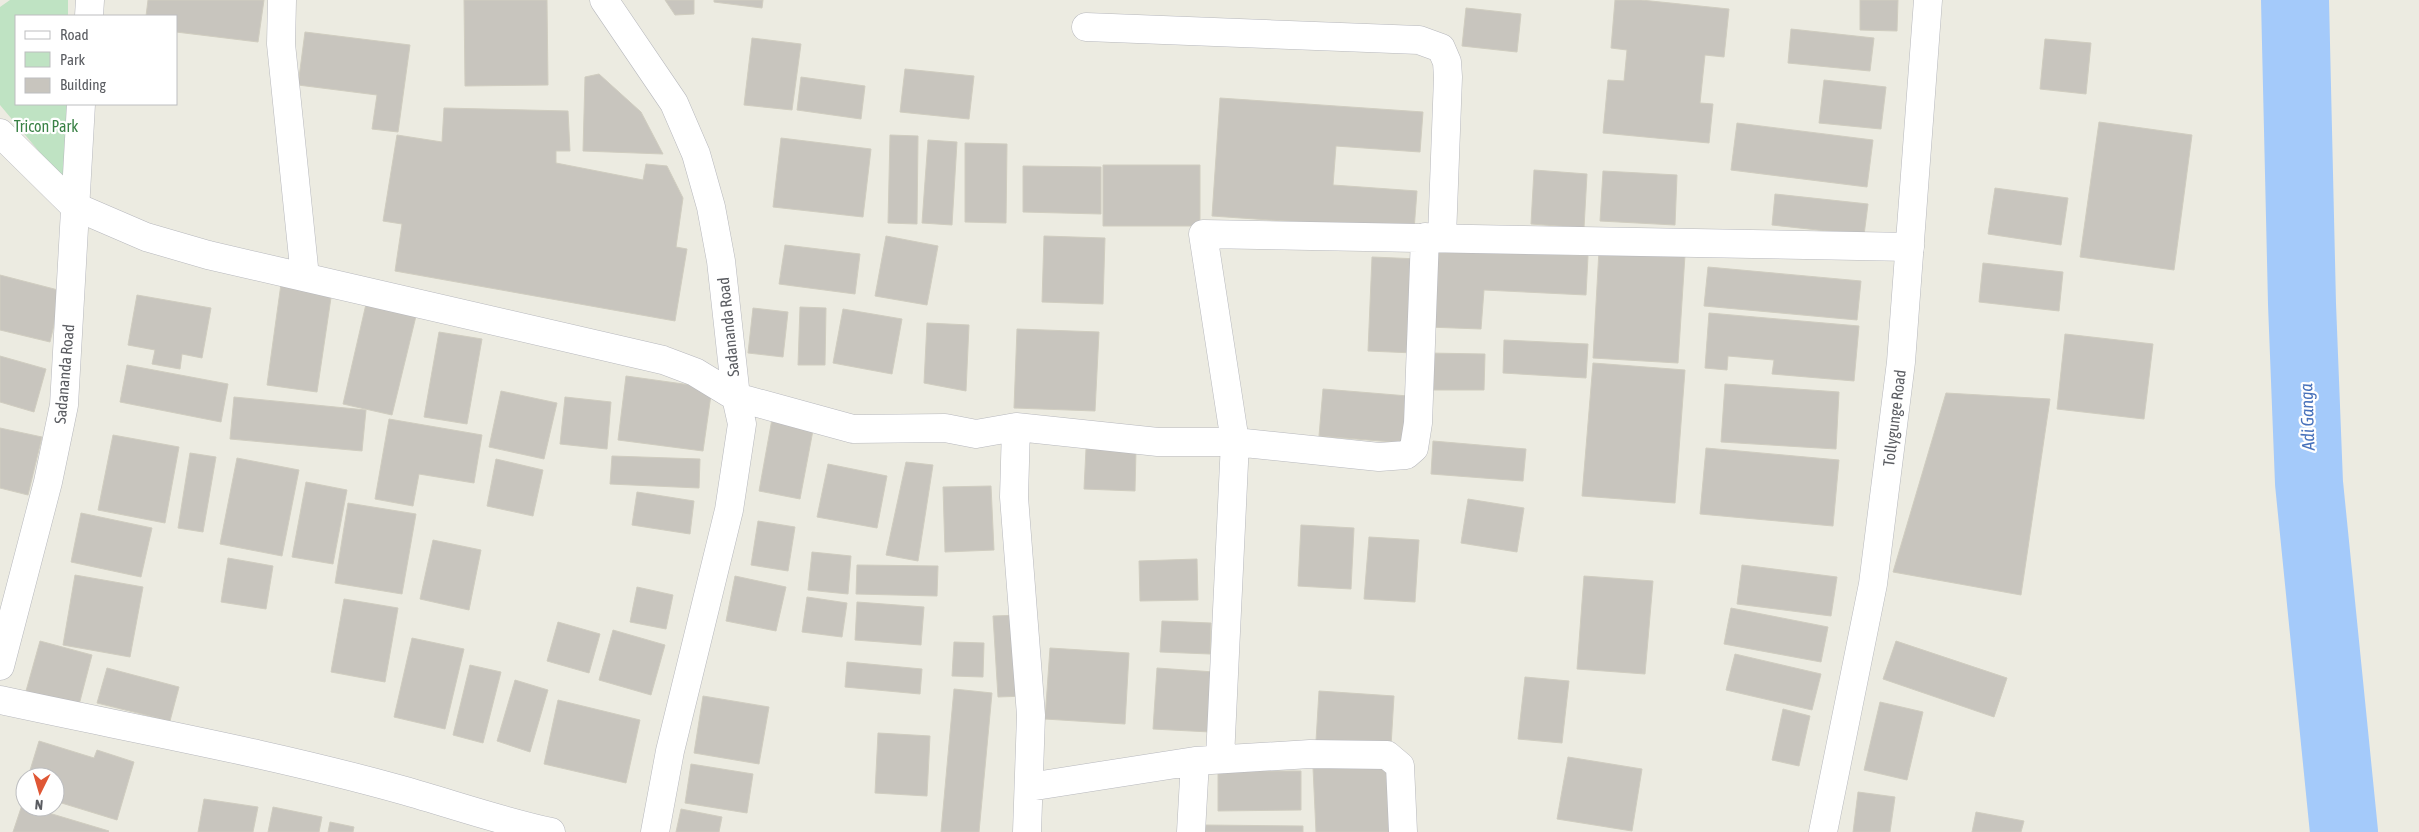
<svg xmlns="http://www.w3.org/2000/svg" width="2419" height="832" font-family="'Asap Condensed',sans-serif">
	<rect width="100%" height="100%" fill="#ecebe1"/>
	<path fill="#bfe3c3" d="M10,0H68V16H16V104H68V186L0,105V7Z"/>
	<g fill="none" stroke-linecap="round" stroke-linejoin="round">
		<path stroke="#a4cafa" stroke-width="68" d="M2295,0L2302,304L2309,483L2344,832"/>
	</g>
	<path fill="#c8c5be" stroke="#d0cdc0" d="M148,0H264L258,42L176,32V16H146Z
		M464,0H547L548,85L465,86Z
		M665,0H694V14L675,15Z
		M714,0H763L762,8L714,2Z
		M1615,0H1641L1729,9L1724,57L1705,55L1700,103L1713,104L1709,143L1603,133L1608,80L1624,81L1627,50L1611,48Z
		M1860,0H1898L1897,31L1860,30Z
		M1466,8L1521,14L1517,52L1462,46Z
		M1791,29L1874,38L1870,71L1788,63Z
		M305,32L410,45L398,132L372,129L377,95L298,85Z
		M752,38L801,44L792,110L744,105Z
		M2045,39L2091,43L2086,94L2040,89Z
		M905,69L974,76L969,119L900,112Z
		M599,74L641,112L663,154L583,151L585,77Z
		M801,77L865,86L861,119L797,110Z
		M1824,80L1886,87L1881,129L1819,123Z
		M1220,98L1423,112L1420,152L1336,146L1333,185L1417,191L1414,230L1212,216Z
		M444,108L568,111L570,151H556V163L643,180L646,164L667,166L683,198L676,247L687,249L675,321L395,271L402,224L383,221L397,135L442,142Z
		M2099,122L2192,135L2174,270L2080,257Z
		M1737,123L1873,140L1867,187L1731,170Z
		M890,135L918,136L917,224L888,223Z
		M781,138L871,149L863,217L773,207Z
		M928,140L957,142L952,225L922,223Z
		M965,143L1007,144L1006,223L965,222Z
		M1103,165H1200V226H1103Z
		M1023,166L1101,167V214L1023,212Z
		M1534,170L1587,174L1584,228L1531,224Z
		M1603,171L1677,175L1675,225L1600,221Z
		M1995,188L2068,198L2061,245L1988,234Z
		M1775,194L1868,204L1864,235L1772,225Z
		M886,236L938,246L927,305L875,296Z
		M1044,236L1105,238L1103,304L1042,302Z
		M785,245L860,254L855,294L779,284Z
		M1432,248L1588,256L1586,295L1484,290L1481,329L1428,327Z
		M1599,250L1685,255L1678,363L1593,358Z
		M1372,257L1419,259L1414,353L1368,351Z
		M1983,263L2063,272L2059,311L1979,302Z
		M1708,267L1861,281L1857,320L1704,306Z
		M0,275L62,291L50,342L0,330Z
		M281,284L332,291L317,392L267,385Z
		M137,295L211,308L202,358L182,354L180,369L152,364L155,350L128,345Z
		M366,304L416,316L392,415L343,404Z
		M800,307L826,308L825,365H798Z
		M753,308L788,312L783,357L748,353Z
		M843,309L902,319L892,374L833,363Z
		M1709,313L1859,326L1854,381L1772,374L1774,360L1728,356L1727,370L1705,368Z
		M927,323L969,325L966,391L924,383Z
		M1017,329L1099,332L1095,411L1014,408Z
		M439,332L482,339L467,424L424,417Z
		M2065,334L2153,344L2144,419L2057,409Z
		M1504,340L1588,344L1586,378L1503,373Z
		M1427,353L1485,354L1484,390H1426Z
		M0,356L46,369L34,412L0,402Z
		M1593,363L1685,370L1675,503L1582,496Z
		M127,365L228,384L221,422L120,402Z
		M626,376L712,388L703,451L618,440Z
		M1725,384L1839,392L1836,449L1721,442Z
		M1323,389L1408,396L1405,443L1319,436Z
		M501,391L557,403L544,459L489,447Z
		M1946,393L2050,399L2021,595L1893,572Z
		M234,397L366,410L362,451L230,439Z
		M565,397L611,402L607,449L560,444Z
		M389,419L482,435L474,483L419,474L413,506L375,499Z
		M772,419L814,425L800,499L759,491Z
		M0,428L42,437L28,495L0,488Z
		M113,435L179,447L165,523L98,510Z
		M1433,441L1526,449L1523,481L1431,474Z
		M1706,448L1839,460L1833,526L1700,514Z
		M1086,449L1136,450L1135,491L1084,489Z
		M190,453L216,457L203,532L178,528Z
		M612,456L700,459L699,488L610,484Z
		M237,458L299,470L282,556L220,544Z
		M496,459L543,470L533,516L487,506Z
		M906,462L933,465L918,561L886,555Z
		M828,464L887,476L877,528L817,517Z
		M306,482L347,490L333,564L292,557Z
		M991,486L994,550L945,552L943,487Z
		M637,492L694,501L690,534L632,525Z
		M1468,499L1524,508L1517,552L1461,543Z
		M348,503L416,514L402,594L335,583Z
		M81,513L152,528L141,577L71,562Z
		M758,521L795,527L788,571L751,565Z
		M1301,525L1354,528L1351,589L1298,586Z
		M1369,537L1419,540L1415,602L1364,599Z
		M433,540L481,550L469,610L420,599Z
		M812,552L851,556L848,594L808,590Z
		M228,558L273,566L266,609L221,602Z
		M1197,559L1198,600L1140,601L1139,561Z
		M857,565L938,566L937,596L856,594Z
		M1742,565L1837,577L1831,616L1737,604Z
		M75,575L143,587L130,657L63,645Z
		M735,576L786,587L776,631L726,621Z
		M1584,576L1653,581L1645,674L1577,669Z
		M637,587L673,595L666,629L630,622Z
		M807,597L847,603L842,637L802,632Z
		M344,599L398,608L385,682L331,672Z
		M857,602L924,607L921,645L855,640Z
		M1731,608L1828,627L1821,662L1724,644Z
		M1022,615L1027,696L998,697L993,616Z
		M1162,621L1211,623L1210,654L1160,652Z
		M558,622L600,634L589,673L547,661Z
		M613,630L665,645L651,695L599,680Z
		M412,638L464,649L445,729L394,717Z
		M40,641L92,655L79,705L26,691Z
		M1896,641L2007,678L1994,717L1883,679Z
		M954,642L984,643L983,677L952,676Z
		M1050,648L1129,653L1125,724L1045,719Z
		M1735,654L1821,674L1812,710L1726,690Z
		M847,662L922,669L920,694L845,687Z
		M470,665L501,672L483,743L453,735Z
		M107,668L179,687L170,721L97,703Z
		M1157,668L1214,672L1210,732L1153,729Z
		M1525,677L1569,681L1562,743L1518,739Z
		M515,680L548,690L530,752L497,741Z
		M954,689L992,693L979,832H941Z
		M1319,691L1394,696L1391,746L1316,741Z
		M703,696L769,707L759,764L694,753Z
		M558,700L640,720L626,783L544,764Z
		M1880,702L1923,712L1907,780L1864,770Z
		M1783,709L1810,716L1799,766L1772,760Z
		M878,733L930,736L927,796L875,793Z
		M39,741L94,758L97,750L134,762L117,820L55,801V777H28Z
		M1568,757L1642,769L1632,831L1557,819Z
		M691,764L753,774L747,813L685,803Z
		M1391,765L1395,832H1316L1313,768Z
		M1218,771H1301V810L1218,811Z
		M1858,792L1895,797L1890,832H1853Z
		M204,799L258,807L253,832H198Z
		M22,805L109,831L108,832H13Z
		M273,807L322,817L319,832H268Z
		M681,809L722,817L719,832H676Z
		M1976,812L2024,821L2021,832H1972Z
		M330,822L354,827L353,832H328Z
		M1205,825L1303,826V832H1205Z"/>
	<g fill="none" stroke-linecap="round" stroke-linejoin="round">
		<defs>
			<path id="minor" d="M282,0L281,44L305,277
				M604,0L674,103L696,154L711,207L721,261L736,397L853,429L945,428L976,434L1016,427
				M1086,27L1419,40L1441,48L1447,62L1448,77L1442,237
				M0,133L74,206L146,237L208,255L663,360L695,372L736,397L742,424L729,510L670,751L655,832
				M0,700C134,729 270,753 402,790C452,804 500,821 551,832
				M1220,758L1235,442L1203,234L1910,247
				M1029,787L1195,761L1310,754L1387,755L1400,766L1403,832
				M1027,832L1031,715L1014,497L1016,427L1158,442H1235L1379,457L1406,455L1414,448L1418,423L1425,237
				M1191,832L1195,761"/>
			<path id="tertiary" d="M89,16L90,0
				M0,666L48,482L64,405L81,104
				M1823,832L1873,584L1901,362L1928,0"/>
		</defs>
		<use href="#minor" stroke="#b7b8bd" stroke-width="29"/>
		<use href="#tertiary" stroke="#b7b8bd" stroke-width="29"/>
		<use href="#minor" stroke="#fff" stroke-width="28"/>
		<use href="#tertiary" stroke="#fff" stroke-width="28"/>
	</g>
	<g text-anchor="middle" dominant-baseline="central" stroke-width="4.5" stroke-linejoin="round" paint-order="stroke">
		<g font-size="16" fill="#398145" stroke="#fff">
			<text x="46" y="126">Tricon Park</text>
		</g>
		<g font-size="16" fill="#5a5c61" stroke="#fff">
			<text transform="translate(728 327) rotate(-96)">Sadananda Road</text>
			<text transform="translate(64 374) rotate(-85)">Sadananda Road</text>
			<text transform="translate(1894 418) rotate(-83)">Tollygunge Road</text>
		</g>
		<g font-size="18" font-style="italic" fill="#4872bb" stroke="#fff">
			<text transform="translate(2307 417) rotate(-92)">Adi Ganga</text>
		</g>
	</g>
	<rect x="15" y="15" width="162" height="90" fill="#ffffff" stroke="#bdbec0"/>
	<rect x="25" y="31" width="25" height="8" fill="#ffffff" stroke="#bdbec0"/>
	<text x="60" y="40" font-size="15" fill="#5a5c61">Road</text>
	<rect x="25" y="52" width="25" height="15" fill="#bfe3c3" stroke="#bdbec0"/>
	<text x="60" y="65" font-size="15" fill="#5a5c61">Park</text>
	<rect x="25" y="78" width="25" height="15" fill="#c8c5be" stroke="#bdbec0"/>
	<text x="60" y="90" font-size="15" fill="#5a5c61">Building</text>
	<g transform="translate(40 792) rotate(185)"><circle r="24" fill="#ffffff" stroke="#bdbec0"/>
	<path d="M0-4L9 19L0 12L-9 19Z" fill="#df5735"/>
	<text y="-8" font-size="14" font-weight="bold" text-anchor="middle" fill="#5a5c61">N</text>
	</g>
</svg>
